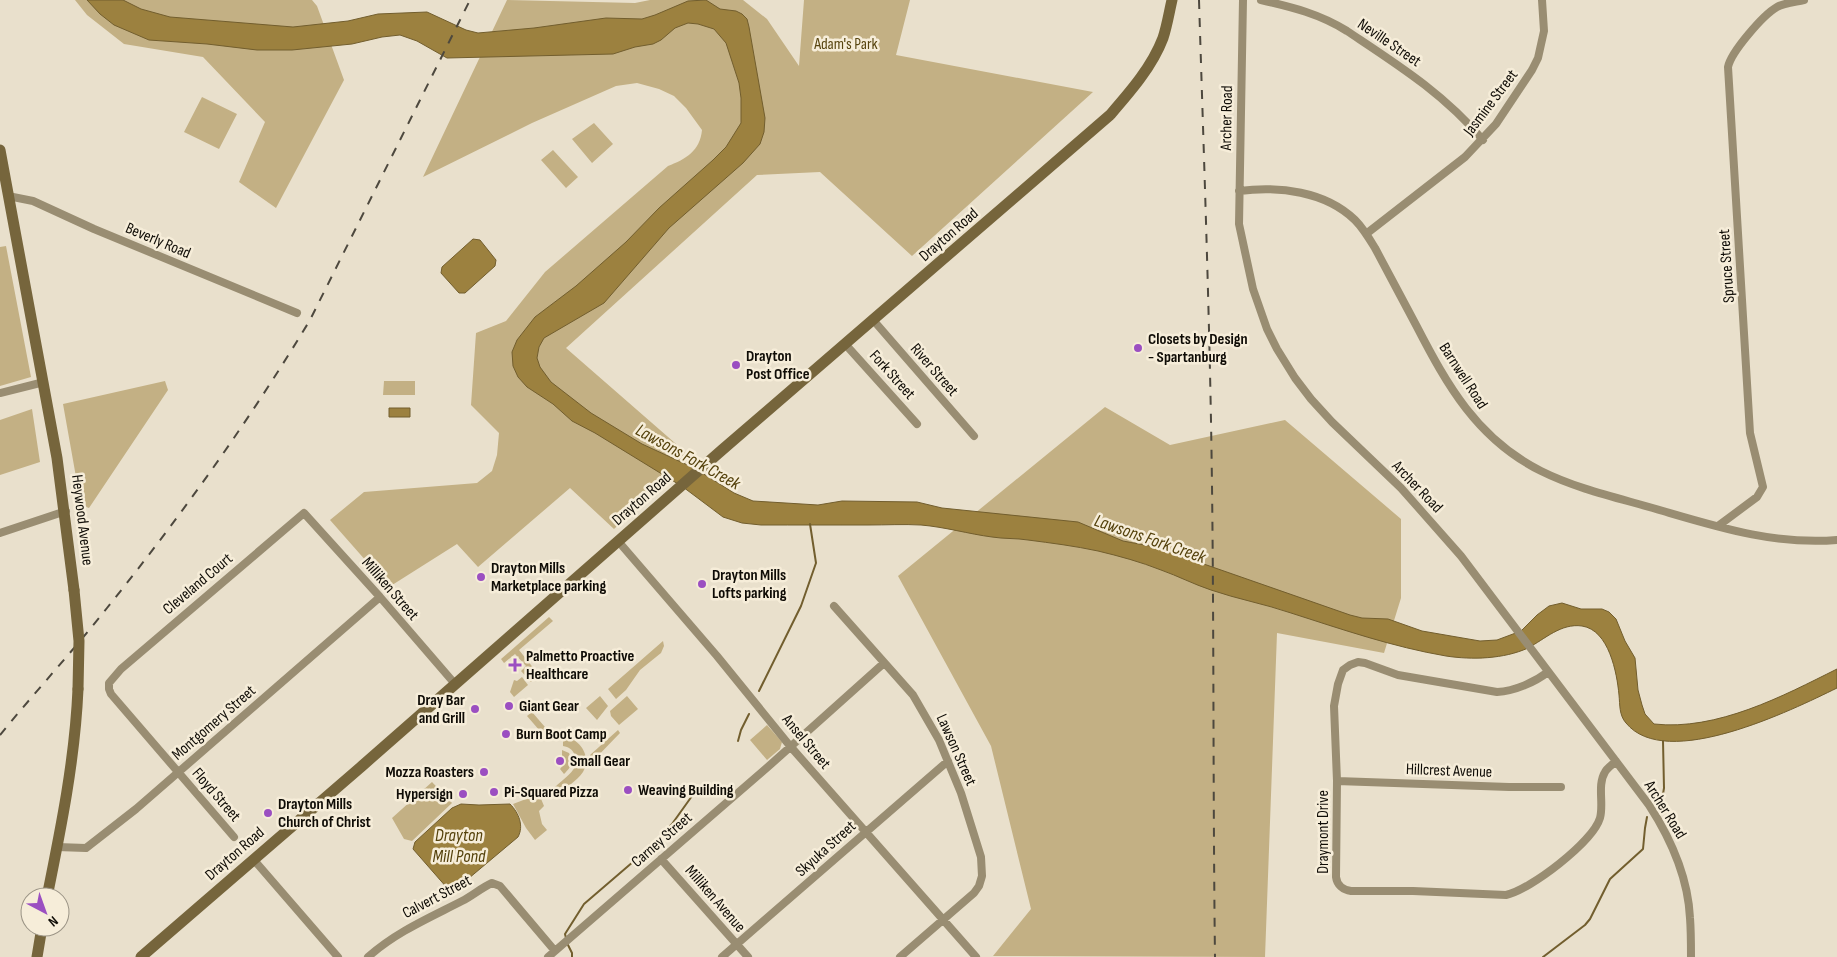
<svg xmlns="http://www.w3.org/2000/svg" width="1837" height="957" font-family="'Sofia Sans Condensed',sans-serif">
	<rect width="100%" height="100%" fill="#e9e0cc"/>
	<path fill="#c3b084" d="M75,0H312L317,6L344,80L276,208L239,182L265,122L203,57L124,44L87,15Z
		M507,0L635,3L650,0H743L767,19L799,66L804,0H910L896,55L1093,92L912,256L820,172L757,175L566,348L691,457L614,529L570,488L478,567L457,544L389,587L330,520L364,492L477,483L492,471L497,455L499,433L471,405L476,333L506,321L545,272L668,166C686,159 700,151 702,130L686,108L674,96L659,89L637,83L616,86L532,123L423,177Z
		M202,97L237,114L219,149L184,132Z
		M594,123L613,144L592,163L572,139Z
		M553,150L578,177L566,188L541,160Z
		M6,246L31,377L0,386V247Z
		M165,381L168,390L89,508L81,505L63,404Z
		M384,381H415V395H383Z
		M1105,407L1170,445L1285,420L1401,519V598L1384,653L1277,633L1265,957L993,956L1031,909L991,746L898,576Z
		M32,409L40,462L0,475V420Z
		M549,617L553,621L519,650L539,675L531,682L521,671L526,666L515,654L504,663L501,659Z
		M663,641L664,646L661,653L640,670L626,690L616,699L608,689Z
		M522,677L528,685L514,697L510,692L514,680L517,681Z
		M600,696L608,706L597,720L586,708Z
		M627,696L638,709L619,725L611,716L610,711Z
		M532,712L551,734L546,738L527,716Z
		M767,725L782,742L780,749L767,760L750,740Z
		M618,730L620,733L590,764V755Z
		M563,737C580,738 592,756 583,772C577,781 566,787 559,794L555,787C564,778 581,769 575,755C572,749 569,747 563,746Z
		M562,750L569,753C574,763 571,767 564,774L560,769L565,763L562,756Z
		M432,782L452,803L412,841L404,839L392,818Z
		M539,794L544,806L539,811L542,824L547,830L535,840L526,828L513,804Z"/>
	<path fill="#9c813f" stroke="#725e2e" d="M87,0H123L141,9L170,17L293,27L348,21L378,14L427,12L466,30L478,33L534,28L606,18L642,19L655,15L688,1L706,0L720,9L736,11L742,14L747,19L749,27L765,118L764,132L760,144L743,163L669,228L604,303L544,338L539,347L537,358L540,367L551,382L591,413L642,444L694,468L734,493L753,501L818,505L842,501L917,502L942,508L1078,522L1123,541L1155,547L1350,615L1362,618L1388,619L1422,631L1480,641L1497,640L1521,631L1537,615L1549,606L1562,603L1581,609H1602L1609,612L1616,619L1625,641L1635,658L1638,690L1642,705L1645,714L1654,724C1717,731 1783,696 1837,669V688C1792,710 1666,772 1626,723C1619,715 1620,705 1619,695C1617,673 1609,630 1582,626C1561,623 1545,639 1528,648C1504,659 1472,660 1446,656C1393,647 1341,629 1291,613C1265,604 1237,599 1211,590C1193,584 1178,576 1161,570C1141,562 1119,556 1098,551C1075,546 1051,543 1028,540C1016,538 1004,539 992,537C969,534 945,527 921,525C904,524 886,525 868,525C832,525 796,525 761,525L742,523L723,517L683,487L595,433L572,421L553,404L527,387L518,377L513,366L512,352L517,340L535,317L576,286L626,242L659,208L713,160L726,147L741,123V98L739,83L726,43L714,29L698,24L688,23L675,28L661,40L653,44L635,47L613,54L447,58L417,41L400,35L382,37L352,44L292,50H257L207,44L149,40L114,25L100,14Z
		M473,239L480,240L496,260L495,266L465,293H459L441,273L442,267Z
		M389,408H410V417H389Z
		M461,804L479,805L510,804C519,813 524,826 518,837L456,889H448L413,849L415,842L452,808Z"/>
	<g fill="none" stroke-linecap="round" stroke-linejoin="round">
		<path stroke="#725e2e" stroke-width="2" d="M759,691L801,606L816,563L810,524
			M738,741L741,730L749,714
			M1661,806L1664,788L1663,741
			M654,843L672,824L692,796L707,784
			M566,938L565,934L584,904L648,849
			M567,943L572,953V957
			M1543,957L1585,925L1590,919L1610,879L1643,849L1645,828L1647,817"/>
		<path stroke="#998d72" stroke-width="8" d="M1243,0L1239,224L1253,289L1267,329L1277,349L1295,378L1311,399L1332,422L1401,488L1461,556L1649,805C1671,839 1688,877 1690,918C1691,931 1691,944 1691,957
			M1261,0C1292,7 1320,14 1347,31C1398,65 1443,93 1483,140
			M1239,191C1279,186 1325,191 1355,220C1363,228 1369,238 1375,248C1389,274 1402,299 1416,325C1447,385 1477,439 1541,471C1579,490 1623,499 1663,511C1721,528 1776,545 1837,540
			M8,196L33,201L94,229L297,313
			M1366,234L1465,157L1496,124L1532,70L1538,58L1544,31L1542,0
			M874,321L974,436
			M846,345L917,424
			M0,393L44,382
			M1718,526L1757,497L1763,487L1750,433L1728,67C1731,52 1763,15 1777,7C1784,3 1795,2 1804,0
			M0,533L66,511
			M618,541L717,656L790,746L976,957
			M834,606L913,695L939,740L961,793L981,857L982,876L979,886L974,893L900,957
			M1548,672C1535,682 1515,691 1497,692L1398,675L1365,663L1358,662L1350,665L1343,670L1338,684L1334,706L1337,781L1336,877C1337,885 1343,890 1351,891H1413L1506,895C1530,890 1593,842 1600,818C1604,804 1597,785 1605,772C1607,768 1612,765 1616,761
			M1337,781L1509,787H1561
			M234,837L111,694L109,689V683L121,669L304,513L380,597L455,684
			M57,847L86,848L136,809L380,597
			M661,859L748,957
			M254,860L338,957
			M368,957C396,932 429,918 462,901C472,896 481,888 492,883L500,886L555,951
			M548,957L770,765L884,663
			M722,957L948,761"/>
		<path stroke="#76653c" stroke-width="11" d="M0,150L57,458L74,590
			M47,897C61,828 75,759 78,689
			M37,957L42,927
			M141,957L362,766L722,450L1110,115C1130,92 1152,67 1163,38C1167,26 1169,13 1172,0"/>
		<path stroke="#4d483e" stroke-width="2" stroke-dasharray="9 9" stroke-linecap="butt" d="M1199,0C1204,162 1210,324 1212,486C1214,643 1213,800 1215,957
			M0,735C35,692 73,651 107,608C181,516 249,421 310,320L470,0"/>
		<path stroke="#76653c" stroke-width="11" d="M74,590L79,641L78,689"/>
	</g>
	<g fill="#9b4fc1" stroke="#f6edd9" stroke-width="2">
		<circle cx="1138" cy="348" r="5"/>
		<circle cx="736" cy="365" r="5"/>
		<circle cx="481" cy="577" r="5"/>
		<circle cx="702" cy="584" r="5"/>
		<path d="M512.5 657.5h5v5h5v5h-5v5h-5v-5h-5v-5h5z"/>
		<circle cx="509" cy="706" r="5"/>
		<circle cx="475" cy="709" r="5"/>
		<circle cx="506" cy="734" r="5"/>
		<circle cx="560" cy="761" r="5"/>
		<circle cx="484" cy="772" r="5"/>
		<circle cx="628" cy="790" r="5"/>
		<circle cx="494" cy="792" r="5"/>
		<circle cx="463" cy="794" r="5"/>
		<circle cx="268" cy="813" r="5"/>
	</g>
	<g text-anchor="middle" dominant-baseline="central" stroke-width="5" stroke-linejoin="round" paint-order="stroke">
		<g font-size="16" fill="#0f0c06" stroke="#f6edd9">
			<text transform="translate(1389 43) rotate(34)">Neville Street</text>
			<text transform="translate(1491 103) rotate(-53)">Jasmine Street</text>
			<text transform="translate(1227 118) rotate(-89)">Archer Road</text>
			<text transform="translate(949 235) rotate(-41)">Drayton Road</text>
			<text transform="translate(158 241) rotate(23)">Beverly Road</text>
			<text transform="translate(1727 266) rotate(-94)">Spruce Street</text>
			<text transform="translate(934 370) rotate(49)">River Street</text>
			<text transform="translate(892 375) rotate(48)">Fork Street</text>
			<text transform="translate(1463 376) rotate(57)">Barnwell Road</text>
			<text transform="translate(1417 487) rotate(46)">Archer Road</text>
			<text transform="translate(642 499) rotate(-41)">Drayton Road</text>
			<text transform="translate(82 520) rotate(83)">Heywood Avenue</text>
			<text transform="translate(198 584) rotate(-40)">Cleveland Court</text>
			<text transform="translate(390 589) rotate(49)">Milliken Street</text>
			<text transform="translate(214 723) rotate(-41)">Montgomery Street</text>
			<text transform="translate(806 742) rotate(50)">Ansel Street</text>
			<text transform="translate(956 750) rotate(66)">Lawson Street</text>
			<text transform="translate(1449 771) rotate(2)">Hillcrest Avenue</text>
			<text transform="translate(216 795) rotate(49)">Floyd Street</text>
			<text transform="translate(1665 810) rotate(58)">Archer Road</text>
			<text transform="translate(1323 832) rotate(-90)">Draymont Drive</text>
			<text transform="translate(662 840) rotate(-41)">Carney Street</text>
			<text transform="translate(826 849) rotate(-42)">Skyuka Street</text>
			<text transform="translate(235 854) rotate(-41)">Drayton Road</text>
			<text transform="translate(437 897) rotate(-28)">Calvert Street</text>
			<text transform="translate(715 899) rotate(49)">Milliken Avenue</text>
		</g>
		<g font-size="16" fill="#594611" stroke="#f6edd9">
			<text x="846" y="44">Adam's Park</text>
		</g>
		<g font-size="16" font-weight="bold" fill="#0f0c06" stroke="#f6edd9" text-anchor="start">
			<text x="1148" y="339">Closets by Design<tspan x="1148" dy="18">- Spartanburg</tspan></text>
			<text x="746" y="356">Drayton<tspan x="746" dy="18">Post Office</tspan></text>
			<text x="491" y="568">Drayton Mills<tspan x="491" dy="18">Marketplace parking</tspan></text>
			<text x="712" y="575">Drayton Mills<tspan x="712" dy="18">Lofts parking</tspan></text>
			<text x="526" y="656">Palmetto Proactive<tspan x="526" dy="18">Healthcare</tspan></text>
			<text x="465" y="700" text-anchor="end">Dray Bar<tspan x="465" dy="18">and Grill</tspan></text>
			<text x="519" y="706">Giant Gear</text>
			<text x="516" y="734">Burn Boot Camp</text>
			<text x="570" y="761">Small Gear</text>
			<text x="474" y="772" text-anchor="end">Mozza Roasters</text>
			<text x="638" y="790">Weaving Building</text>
			<text x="504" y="792">Pi-Squared Pizza</text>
			<text x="453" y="794" text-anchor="end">Hypersign</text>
			<text x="278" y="804">Drayton Mills<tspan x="278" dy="18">Church of Christ</tspan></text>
		</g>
		<g font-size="18" font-style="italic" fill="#54410b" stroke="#f6edd9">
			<text transform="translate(688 457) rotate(29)">Lawsons Fork Creek</text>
			<text transform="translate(1150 539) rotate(19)">Lawsons Fork Creek</text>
			<text x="459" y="835">Drayton<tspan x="459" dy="21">Mill Pond</tspan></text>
		</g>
	</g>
	<g transform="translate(45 912) rotate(139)"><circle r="24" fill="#f6edd9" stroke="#9a9385"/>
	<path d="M0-4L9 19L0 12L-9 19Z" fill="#9b4fc1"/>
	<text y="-8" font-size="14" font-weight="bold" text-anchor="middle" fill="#0f0c06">N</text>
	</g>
</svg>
